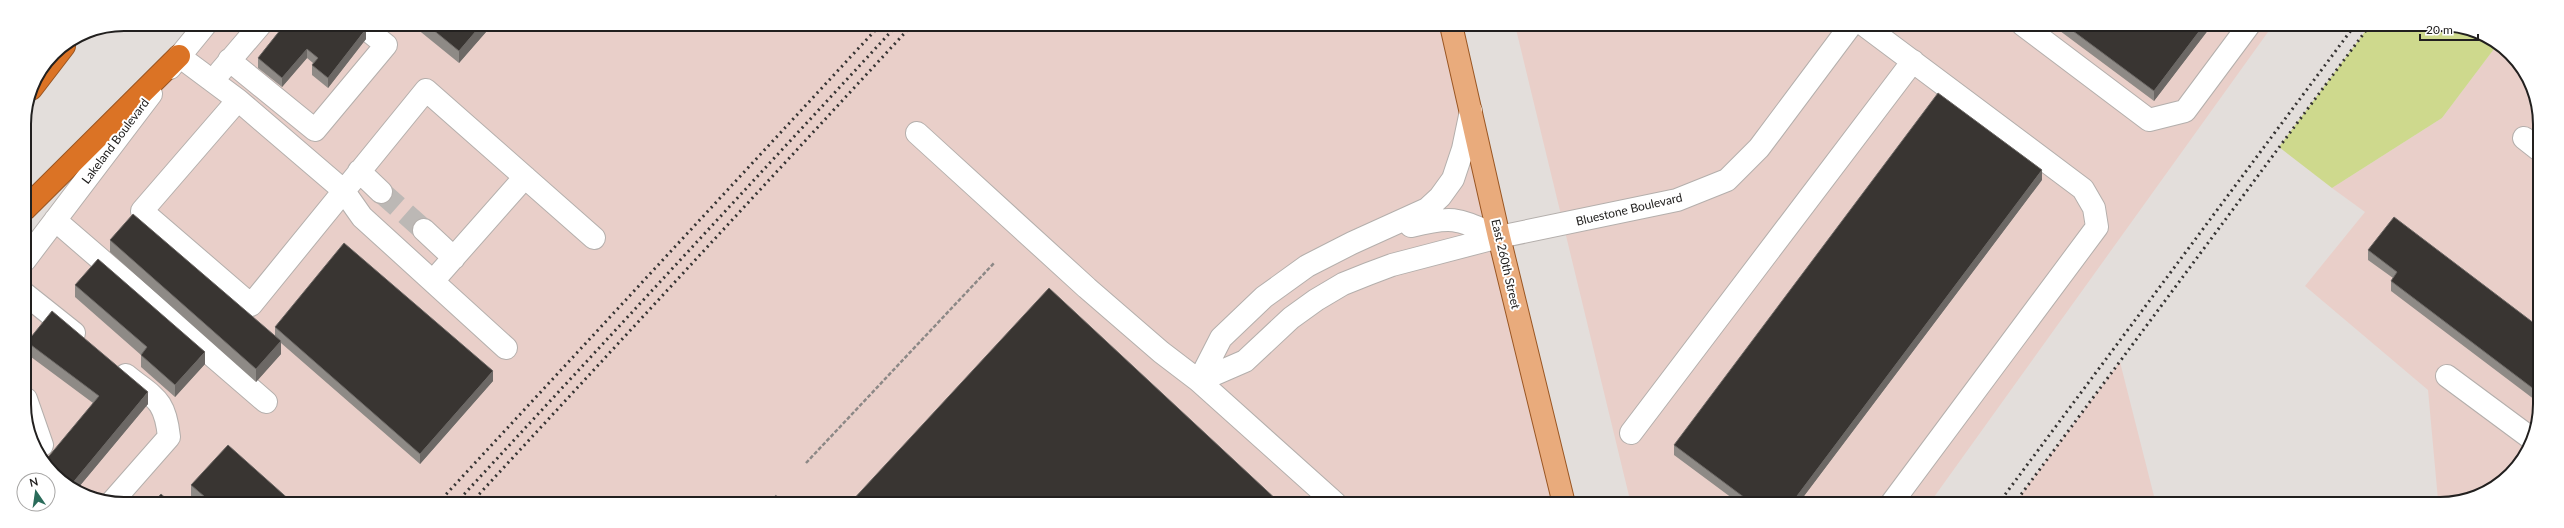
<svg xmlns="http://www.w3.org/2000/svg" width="2564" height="528" font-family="Lato,sans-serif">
	<rect width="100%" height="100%" fill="#e3dedb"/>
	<path fill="#e9cfc9" d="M206,24L1451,25L1565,504L111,503L58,479L38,454L26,424L25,258Z
		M1515,25H2273L1929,504H1631Z
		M2497,45L2506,49L2526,74L2538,104L2539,417L2530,448L2506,479L2478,496L2446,504H2415L2438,500L2428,390L2305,286L2365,212L2332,188L2442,118Z
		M2120,362L2156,504H2014Z"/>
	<path fill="#ced98d" d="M2370,25H2453L2497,45L2442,118L2332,188L2279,147Z"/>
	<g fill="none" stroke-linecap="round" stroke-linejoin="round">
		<path stroke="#bcb8b5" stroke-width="22" stroke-dasharray="22 11" stroke-linecap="butt" d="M381,192L424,230"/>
		<defs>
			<path id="minor" d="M1864,25L2083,189L2094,208L2097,227L1891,504
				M2023,25L2149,120L2185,111L2249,25
				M179,56L238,100L343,190L362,217L506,348
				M229,60L315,130L386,45L360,24
				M170,68L206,24
				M220,72L261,24
				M238,100L142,211L251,305L426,90L594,238
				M917,133L1087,288L1161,352L1199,381L1335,503
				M2524,138L2538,149
				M359,171L381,192
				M55,220L266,402
				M1411,226C1455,215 1458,219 1499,237
				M424,230L454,258
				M25,260L151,94
				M433,281L525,177
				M25,294L74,333
				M2447,376L2532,439
				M1199,381L1245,361L1291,318L1316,300L1343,284L1368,274L1392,265L1499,237L1677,200L1727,180L1759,148L1851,25
				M1199,381L1221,338L1264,297L1307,266L1352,243L1427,209L1440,197L1453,179L1463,149L1471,111
				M26,399L42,445
				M1631,433L1913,61
				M111,503L169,437C165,398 154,398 126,375"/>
			<path id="major" d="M1451,25L1499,237L1564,504"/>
			<path id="highway" d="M31,89L64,46
				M25,209L179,56"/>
		</defs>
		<use href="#minor" stroke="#b4afac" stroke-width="24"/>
		<use href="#major" stroke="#9a5623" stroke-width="24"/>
		<use href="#highway" stroke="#9a5623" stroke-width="24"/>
		<path stroke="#8c8886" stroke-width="2.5" stroke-dasharray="4 2" stroke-linecap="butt" d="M806,463L995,262
			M770,503L778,494"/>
		<use href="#minor" stroke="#fff" stroke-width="22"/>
		<use href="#major" stroke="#e9ab7c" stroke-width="22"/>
		<use href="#highway" stroke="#db7325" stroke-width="22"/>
		<path stroke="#353332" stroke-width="3" stroke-dasharray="2 4" stroke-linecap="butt" d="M438,503L881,24
			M456,503L898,24
			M471,503L913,24
			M1998,504L2355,25
			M2014,504L2370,25"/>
	</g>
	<path fill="#8e8a86" d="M285,24L366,39L328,88L312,75V65L313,63L307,58L282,87L258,68V58Z
		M411,24H486V32L459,63Z
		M2052,25H2212L2154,101Z
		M2042,180L1798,504H1740L1674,455V445Z
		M110,240L275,336V327L493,381L420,464L281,343V354L256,382L110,252Z
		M2368,250L2539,327V403L2391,291V281L2393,278L2368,260Z
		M75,285L205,364L175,397L141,367V355L75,297Z
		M27,342L148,404L78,488L58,479L93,403L27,354Z
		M191,485L293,503H198L191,497Z"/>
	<path fill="#6c6865" d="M482,24H486V32L459,63V51Z
		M2204,25H2212L2154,101V91Z
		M366,29V39L328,88V78Z
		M307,49V58L282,87V78Z
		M2042,170V180L1798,504H1791Z
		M281,341V354L256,382V369Z
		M205,352V364L175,397V385Z
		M493,371V381L420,464V454Z
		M148,392V404L78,488L71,485Z"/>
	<path fill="#393532" stroke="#6c6865" d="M285,24H360L366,29L328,78L312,65L318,58L307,49L282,78L258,58Z
		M426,24H482L459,51Z
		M2065,25H2204L2154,91Z
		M1938,93L2042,170L1791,504H1753L1674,445Z
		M133,214L281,341L256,369L110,240Z
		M2394,217L2539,327V393L2391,281L2397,272L2368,250Z
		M344,243L493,371L420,454L275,327Z
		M98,259L205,352L175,385L141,355L147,347L75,285Z
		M1049,288L1280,503H850Z
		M52,311L148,392L71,485L58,479L44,462L99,396L27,342Z
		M228,445L293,503H212L191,485Z
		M161,494L171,503H153Z"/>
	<g text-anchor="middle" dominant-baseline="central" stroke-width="4" stroke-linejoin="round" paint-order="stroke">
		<g font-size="12" fill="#22201f" stroke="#fff">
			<text transform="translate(115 141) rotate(-53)">Lakeland Boulevard</text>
			<text transform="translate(1629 209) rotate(-13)">Bluestone Boulevard</text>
			<text transform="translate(1506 264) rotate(77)">East 260th Street</text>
		</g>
	</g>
	<path d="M0 0H2564V528H0ZM124 31H2440A93 93 0 0 1 2533 124V404A93 93 0 0 1 2440 497H124A93 93 0 0 1 31 404V124A93 93 0 0 1 124 31Z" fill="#fff" fill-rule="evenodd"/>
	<path fill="none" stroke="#22201f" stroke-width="2" d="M124 31H2440A93 93 0 0 1 2533 124V404A93 93 0 0 1 2440 497H124A93 93 0 0 1 31 404V124A93 93 0 0 1 124 31Z"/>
	<g transform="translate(36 492) rotate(347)"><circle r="19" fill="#ffffff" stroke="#a7a6a5"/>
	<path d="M0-3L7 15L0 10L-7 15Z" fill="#2a6b5a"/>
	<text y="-6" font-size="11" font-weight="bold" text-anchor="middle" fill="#22201f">N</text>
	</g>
	<path d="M2420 34v6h58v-6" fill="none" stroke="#22201f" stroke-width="2"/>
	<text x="2426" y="34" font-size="12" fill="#22201f" stroke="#ffffff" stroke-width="3" paint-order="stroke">20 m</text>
</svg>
